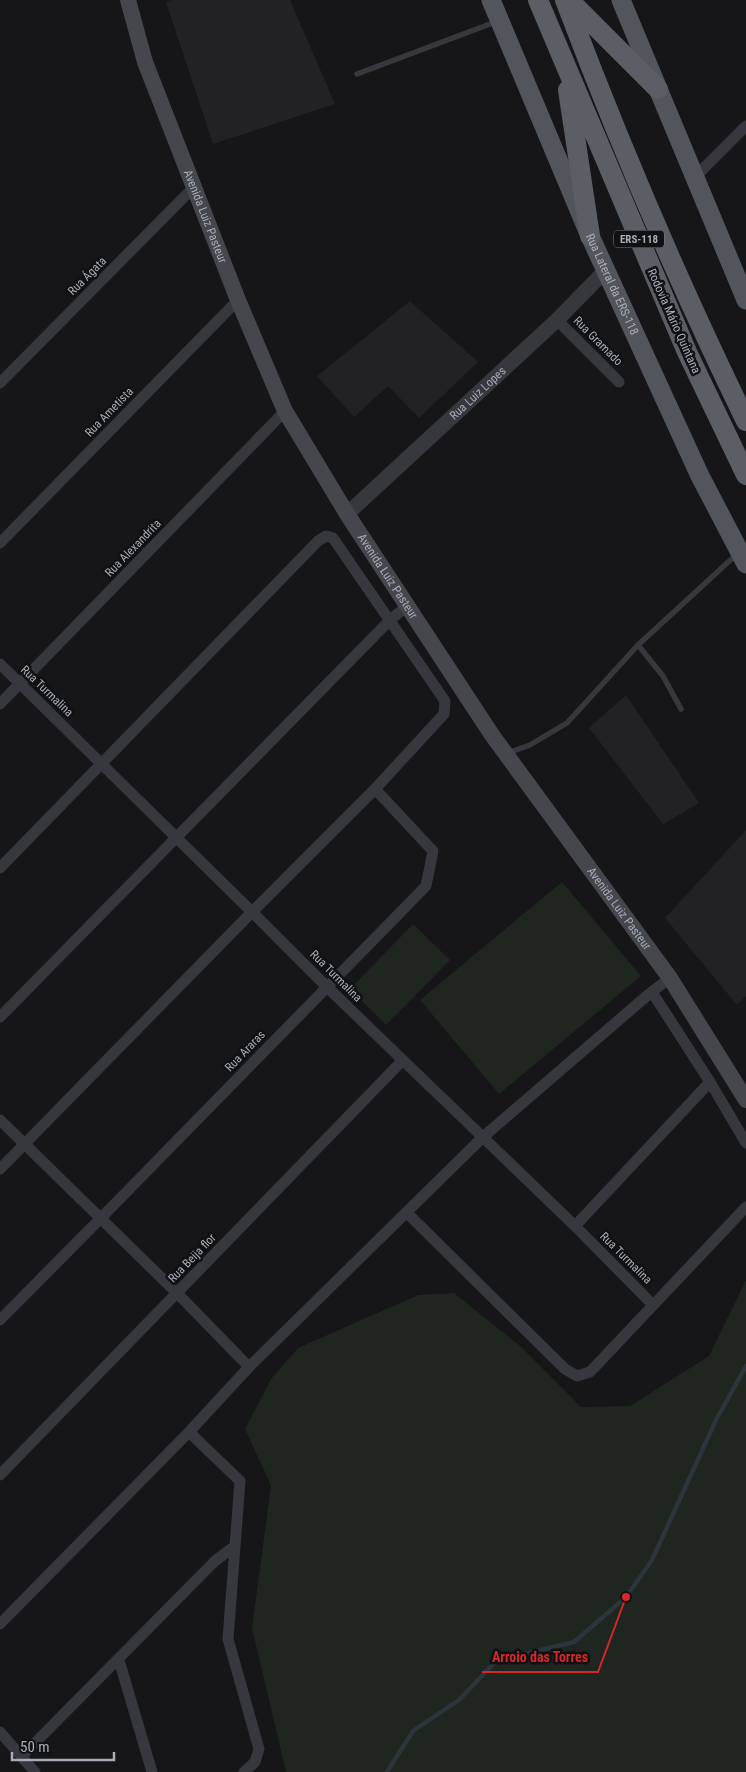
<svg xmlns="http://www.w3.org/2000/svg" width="746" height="1772" font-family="'Roboto Condensed',sans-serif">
	<rect width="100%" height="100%" fill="#161618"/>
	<path fill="#222225" d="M171,0H290L335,104L213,144L166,2Z
		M410,301L478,362L419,418L388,386L354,417L317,376Z
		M626,695L699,803L663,824L589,728Z
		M746,830V996L737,1005L665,918Z"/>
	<path fill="#1e261f" d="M562,882L641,976L499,1094L420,1000Z
		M413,924L450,960L386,1025L350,989Z
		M746,1280V1772H286L252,1628L271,1485L245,1429L271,1379L298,1348L418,1295L454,1293L520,1346L581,1407L630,1406L709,1356Z"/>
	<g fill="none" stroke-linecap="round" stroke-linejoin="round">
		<path stroke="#2c353c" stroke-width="4.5" d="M387,1772L413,1731L459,1700L496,1661L574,1642L626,1597L652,1560L716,1420L746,1366"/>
		<path stroke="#37383d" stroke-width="5.5" d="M357,74L498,21
			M638,645L663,676L681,709
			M508,753L530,745L567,723L638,645L738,553"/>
		<path stroke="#37383d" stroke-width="11" d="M695,177L746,126
			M557,320L619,382
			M0,383L194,187
			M0,543L238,300
			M0,664L252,912L327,987L575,1226L653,1305
			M0,704L285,411
			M0,868L318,541L326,536L333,538L445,701L444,714L375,789L252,912L0,1169
			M652,992L710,1082L746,1143
			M0,1017L390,620L406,607
			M0,1120L178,1294L249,1367
			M407,1213L565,1369L577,1376L590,1372L746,1207
			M575,1226L710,1082
			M0,1320L101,1218L426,886L433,851L375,789
			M189,1432L240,1481L228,1639L259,1749L255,1762L244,1772
			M0,1475L403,1060
			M0,1624L189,1432L249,1367L483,1137L649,994L670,978
			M119,1660L152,1772
			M0,1732L35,1772
			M22,1756L215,1561L235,1546"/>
		<path stroke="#37383d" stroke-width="15" id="s1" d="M347,514L557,320L606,270"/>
		<path stroke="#45474d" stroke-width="16" id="s2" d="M128,0L145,62L238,300L285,411L347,514L492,735L670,978L746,1100"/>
		<g stroke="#53555c" stroke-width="19">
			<path id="s3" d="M491,0L590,236L700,476L746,564"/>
			<path d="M621,0L746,300"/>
		</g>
		<path stroke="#5b5e65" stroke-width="20" d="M538,0L687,352L746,475
			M565,0C619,143 679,284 746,421
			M569,0L658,89
			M568,90L590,236"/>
	</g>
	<g text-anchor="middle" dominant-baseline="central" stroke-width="5" stroke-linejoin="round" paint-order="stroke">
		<rect fill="#111113" stroke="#7b7e86" stroke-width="1" x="614" y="230.5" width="50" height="17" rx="4"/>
		<g font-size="11" font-weight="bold" fill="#a8adb8">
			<text x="639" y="239">ERS-118</text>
		</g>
		<g font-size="12" fill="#a8adb8" stroke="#111113">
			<text stroke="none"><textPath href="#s2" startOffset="230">Avenida Luiz Pasteur</textPath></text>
			<text transform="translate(87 276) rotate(-45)">Rua Ágata</text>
			<text stroke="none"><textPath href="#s3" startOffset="309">Rua Lateral da ERS-118</textPath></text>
			<text transform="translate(674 321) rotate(66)">Rodovia Mário Quintana</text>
			<text transform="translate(598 341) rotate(45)">Rua Gramado</text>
			<text stroke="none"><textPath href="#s1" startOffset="178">Rua Luiz Lopes</textPath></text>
			<text transform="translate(109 412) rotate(-46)">Rua Ametista</text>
			<text transform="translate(133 548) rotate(-46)">Rua Alexandrita</text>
			<text stroke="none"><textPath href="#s2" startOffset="635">Avenida Luiz Pasteur</textPath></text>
			<text transform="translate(47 691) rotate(44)">Rua Turmalina</text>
			<text stroke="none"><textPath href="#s2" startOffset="1040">Avenida Luiz Pasteur</textPath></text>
			<text transform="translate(336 976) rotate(45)">Rua Turmalina</text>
			<text transform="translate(245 1051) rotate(-46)">Rua Araras</text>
			<text transform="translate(192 1258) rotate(-46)">Rua Beija flor</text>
			<text transform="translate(626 1258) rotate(45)">Rua Turmalina</text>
		</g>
	</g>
	<path fill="none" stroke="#d62828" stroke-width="2" d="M626 1597L598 1672H482"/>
	<circle fill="#d62828" stroke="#111113" stroke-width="2" cx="626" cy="1597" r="5"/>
	<g font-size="14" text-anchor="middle" font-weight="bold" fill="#d62828" stroke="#111113" stroke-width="5" stroke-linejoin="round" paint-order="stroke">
		<text x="540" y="1662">Arroio das Torres</text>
	</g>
	<path d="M12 1752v8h102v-8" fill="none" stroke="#a8adb8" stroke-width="2.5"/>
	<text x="20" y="1752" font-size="15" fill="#a8adb8" stroke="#111113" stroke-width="4" paint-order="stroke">50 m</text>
</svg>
